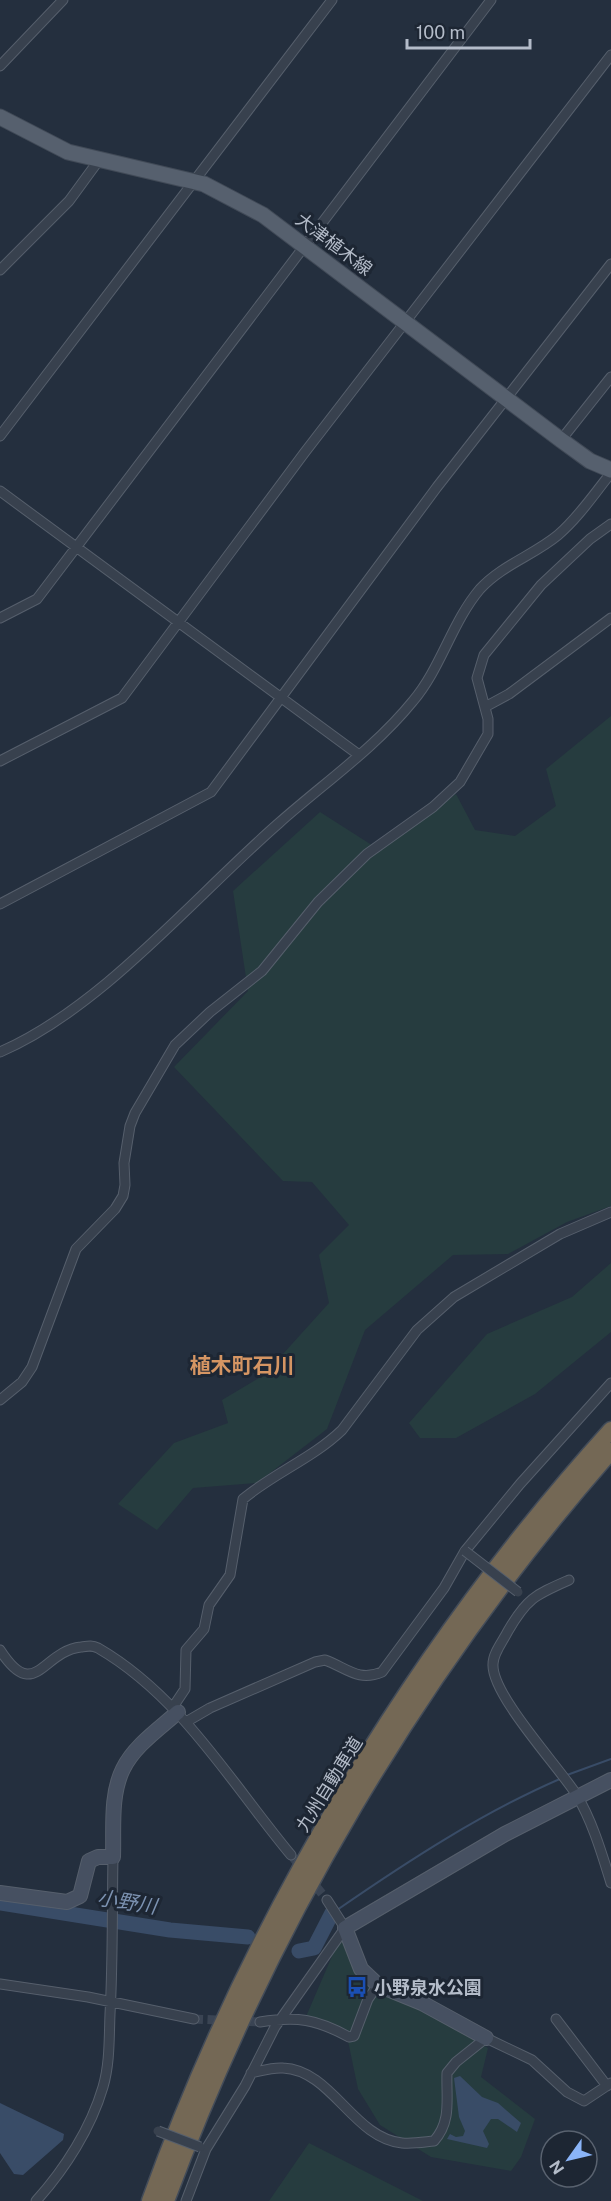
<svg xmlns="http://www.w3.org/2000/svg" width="611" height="2201" font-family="'Public Sans','Noto Sans JP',sans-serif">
	<rect width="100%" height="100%" fill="#242f3e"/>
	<path fill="#263c3f" d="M611,716V1206L567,1222L508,1254L453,1255L365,1330L327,1429L257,1483L193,1488L157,1530L118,1504L174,1443L228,1423L222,1400L264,1375L329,1303L319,1255L349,1225L312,1182L283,1181L174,1067L248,991L233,891L320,812L378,849L456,794L475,830L515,836L556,806L546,769Z
		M611,1263V1332L535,1394L456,1438H420L409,1423L487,1334L572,1297Z
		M342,1933L360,1974L488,2048L481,2077L535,2119L521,2157L511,2171L431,2157L380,2125L358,2089L348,2041L305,2019Z
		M309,2143L423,2201H269Z"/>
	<path fill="#394c67" d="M460,2076L482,2097L498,2103L521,2123L517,2132L498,2119H491L483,2131L489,2144L487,2148L447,2139L450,2134L456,2137L463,2136L465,2131L459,2117L454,2078Z
		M0,2103L64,2134L63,2140L23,2175L14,2174L0,2153Z"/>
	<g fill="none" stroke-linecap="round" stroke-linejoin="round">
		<path stroke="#394c67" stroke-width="2" d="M567,1775L611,1759
			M337,1910C408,1861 483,1812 562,1778"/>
		<path stroke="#394c67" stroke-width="15" d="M0,1903L170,1930L248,1937
			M299,1951L314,1948L332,1913"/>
		<path stroke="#3a4453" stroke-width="9" stroke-dasharray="9 4.5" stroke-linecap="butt" d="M291,1855L327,1900
			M194,2019L260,2022"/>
		<defs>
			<path id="street" d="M0,66L63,0
				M0,270L69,201L99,160
				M0,436L332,0
				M561,440L611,377
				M0,491L359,755
				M0,618L37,599C187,398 341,201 491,0
				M485,707L509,694L611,618
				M0,761L122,698L305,452L611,55
				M0,904L211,792L437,487L611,264
				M0,1052C102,1008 195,896 279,823C324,783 375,748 413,701C441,668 452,622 480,589C502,565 534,555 558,535C579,517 594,494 611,473
				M0,1400L22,1382L32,1367L76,1249L115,1209L123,1196L125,1185L124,1163L130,1126L135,1113L175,1045L210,1012L262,971L318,902L367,854L433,807L460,782L488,734V719L477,678L484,655L541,585L590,539L611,524
				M569,1580C535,1595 527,1598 508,1631C503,1641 493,1653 493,1664C491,1694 558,1766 576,1794C592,1820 602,1854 611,1883
				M0,1650C35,1704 42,1651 81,1647C88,1646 92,1645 98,1648C181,1696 231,1783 291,1855
				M173,1707L185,1689L186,1650L204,1629L209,1605L230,1575L243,1499C274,1473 313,1458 342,1430L417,1330L454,1297L560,1234L611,1212
				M186,1722L210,1708L315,1662L325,1660C347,1668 358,1682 382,1672L444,1588L465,1551L520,1484L611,1383
				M0,1984L88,1997L194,2019
				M556,2019L607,2086
				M260,2022C297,2016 316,2019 349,2037L354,2036L368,1999L378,1985
				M251,2073C261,2071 273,2067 283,2068C332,2070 353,2138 402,2143C413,2144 424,2142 434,2141C452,2121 446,2098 447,2073L456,2062L486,2038L532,2060L567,2092L584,2101L611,2083
				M36,2201C65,2169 91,2128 103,2087C110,2063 109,2038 110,2014C113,1961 112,1909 113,1857
				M186,2201L206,2149L245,2086L275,2027L345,1928L327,1900"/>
			<path id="secondary" d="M0,1893L67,1902L80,1896L89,1861L98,1857H113C114,1829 110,1795 123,1769C134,1746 159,1729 178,1712
				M486,2038L422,2003L378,1985L361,1969L345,1928L505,1834L611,1780"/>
			<path id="primary" d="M0,117L68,152L204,184L263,215L561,440L590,461L611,470"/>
			<path id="highway" d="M150,2201C250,1923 413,1649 611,1430
				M166,2201C268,1927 418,1671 611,1451"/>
		</defs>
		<use href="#street" stroke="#565f6c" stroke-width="11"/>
		<use href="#secondary" stroke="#565f6c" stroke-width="16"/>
		<use href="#primary" stroke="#414a57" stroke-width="17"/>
		<use href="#highway" stroke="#434c59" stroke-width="19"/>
		<use href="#street" stroke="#38414e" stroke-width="9"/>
		<use href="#secondary" stroke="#465061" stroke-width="14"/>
		<use href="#primary" stroke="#56606e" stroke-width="15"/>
		<use href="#highway" stroke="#746855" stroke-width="16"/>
		<defs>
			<path id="street-bridge" d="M465,1551L518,1592
				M158,2131L200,2147"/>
		</defs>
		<use href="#street-bridge" stroke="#565f6c" stroke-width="11" stroke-linecap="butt"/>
		<use href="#street-bridge" stroke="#38414e" stroke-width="9"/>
	</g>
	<defs>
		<symbol id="bus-bare" viewBox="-9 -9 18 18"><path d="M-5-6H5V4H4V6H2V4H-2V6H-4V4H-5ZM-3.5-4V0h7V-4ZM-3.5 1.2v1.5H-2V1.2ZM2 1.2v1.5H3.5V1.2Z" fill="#1a4fb4" stroke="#1d2633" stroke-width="2.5" paint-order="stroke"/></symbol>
	</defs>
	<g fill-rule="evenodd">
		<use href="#bus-bare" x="342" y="1972" width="30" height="30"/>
	</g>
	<g text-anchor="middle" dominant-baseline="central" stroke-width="6" stroke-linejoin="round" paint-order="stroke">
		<g font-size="18" fill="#b4bcc9" stroke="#1d2633">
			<text transform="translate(334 244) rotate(37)">大津植木線</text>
			<text transform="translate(329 1784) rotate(-58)">九州自動車道</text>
		</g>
		<g font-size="18" font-weight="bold" fill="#b4bcc9" stroke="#1d2633" text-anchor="start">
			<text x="374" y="1987">小野泉水公園</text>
		</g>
		<g font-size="20" font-style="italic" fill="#7c92b1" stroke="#1d2633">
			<text transform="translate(127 1902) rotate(9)">小野川</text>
		</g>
		<g font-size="21" font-weight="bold" fill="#d59563" stroke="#1d2633">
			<text x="242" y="1365">植木町石川</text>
		</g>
	</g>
	<g transform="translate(569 2159) rotate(236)"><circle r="28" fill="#1d2633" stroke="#59626f" stroke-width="1.5"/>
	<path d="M0-4.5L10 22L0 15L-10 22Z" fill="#8ab4f8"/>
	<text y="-9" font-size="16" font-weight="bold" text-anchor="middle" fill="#b4bcc9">N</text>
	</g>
	<path d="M407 39v9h123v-9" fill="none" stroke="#b4bcc9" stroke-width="3"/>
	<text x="416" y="39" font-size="18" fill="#b4bcc9" stroke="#1d2633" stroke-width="4.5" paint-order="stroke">100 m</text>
</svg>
